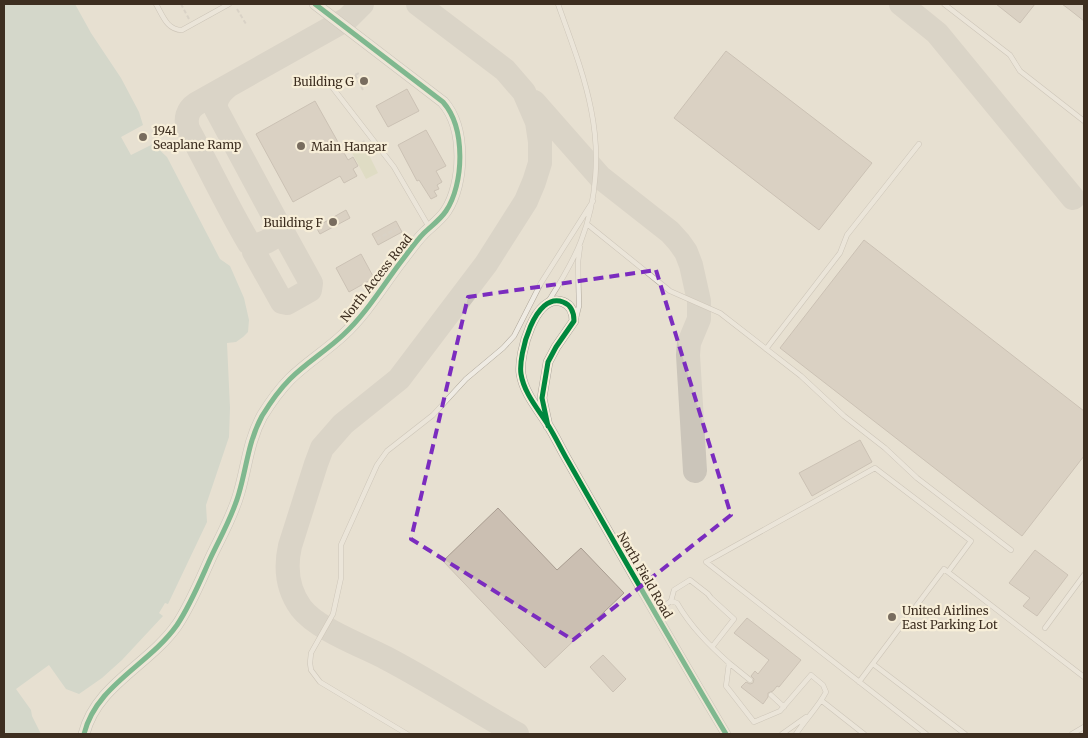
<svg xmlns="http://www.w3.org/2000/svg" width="1088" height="738" font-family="Merriweather,serif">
	<rect width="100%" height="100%" fill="#e7e0d1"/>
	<path fill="#d6d7b3" d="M364,145L378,173L366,179L351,151Z"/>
	<path fill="#bcccc2" d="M4,4H87L257,311L253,335L239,342L231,480L158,634L76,703L72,697L39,721L45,730L40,734H4Z"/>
	<path fill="#e7e0d1" d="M75,4H90L99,17L154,119V122L160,137H164L225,252L232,257L236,264L259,310L260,318L255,336L251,341L246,342V344L241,345L239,430L234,481L225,508L175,610L160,635L143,653L78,705H75L71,700L43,721L48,729L44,734H41L32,716L31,710L16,689L49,665L66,689L79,694L102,678L122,660L163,616L159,613L165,603L168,604L207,522L206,505L229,437L230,408L227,343L236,342L243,337L248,332L249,320L244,298L230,266L220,259L167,157L153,144L131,155L121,137L143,125L139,112L121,78L91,33Z"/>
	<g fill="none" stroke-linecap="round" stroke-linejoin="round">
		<path stroke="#cbc5ba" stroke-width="24" d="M418,4L505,70L524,92L537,122L540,142V163L534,182L526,201L486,264L461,297L399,379L343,424L322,448L316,464L290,546C285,568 288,590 301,608C317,629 361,645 386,658C430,681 473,709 517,734
			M901,4L937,33L1073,198
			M226,88C219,94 215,100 216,109L280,228C278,238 257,249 249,243C227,206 209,167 188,129C185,119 187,110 196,104L347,19L362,4
			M534,102L600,177L670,232L679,242L686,252L691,265L699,301V319L689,343L688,355L695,471
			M256,246L254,252L282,302L287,303L310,290L311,283L279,225"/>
	</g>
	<path fill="#cbbfb2" stroke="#a89c90" d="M996,4H1035L1020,23Z
		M1062,4H1084V21L1070,10Z
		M726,51L872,163L819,230L674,118Z
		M407,89L419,111L388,127L376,106Z
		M315,101L348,160L353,157L358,166L353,169L357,176L344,183L340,176L293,202L256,134Z
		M426,130L446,166L436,171L442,182L437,185L439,189L434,191L437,196L431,199L419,180L417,181L398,145Z
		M346,210L350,218L320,234L316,227Z
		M396,221L402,232L378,245L372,234Z
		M864,240L1084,411V456L1022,536L780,348Z
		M361,254L374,278L349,292L336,268Z
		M860,440L872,462L812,496L799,473Z
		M498,508L557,570L581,548L624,593L545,668L443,561Z
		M1035,550L1068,575L1037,616L1023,606L1030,598L1009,583Z
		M747,618L801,660L779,687L777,686L773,691L768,693V697L763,704L741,687L746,682L750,684L753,683L754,679L751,676L755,671L758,674L769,660L734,633Z
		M603,655L626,679L613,692L590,667Z"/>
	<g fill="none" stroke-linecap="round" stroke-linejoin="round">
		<defs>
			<path id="service" d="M156,4C163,16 167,30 182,30L229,4
				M944,4L1010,55L1020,71L1084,121
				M329,83L394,167L429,227
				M587,224L670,291L720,313L801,376L844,416L885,448L917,478L1011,550
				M548,302C560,283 573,262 581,241C597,200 600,153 591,109C584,73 570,38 558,4
				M576,318L579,306L578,262L580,247
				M766,349L840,253L847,235L919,144
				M671,601L674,590L690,580L708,594L711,598L734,619L712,647
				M654,613L671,601L677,603C691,627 709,645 729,663L726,686L754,722L780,711L811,675L823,685L826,692C819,706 805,720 796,734
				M1045,628L1084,575
				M729,663L750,680
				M873,664L965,734
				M859,682L944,569L1084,677
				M771,695L784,707
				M822,701L864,734
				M407,734L320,682L311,670L310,663L311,653L333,614L341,578V545L377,465L387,451L433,415L466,379L503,348L514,336L541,283L593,201
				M782,734L806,717
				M926,734L706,562L875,468L971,541L948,572
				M1072,734L1084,727"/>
			<path id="minor" d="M548,426L542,398L548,362L556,347L574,321C574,313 571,305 563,302C535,291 518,355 521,374C524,393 538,409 548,425C555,436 561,449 568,461C620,552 672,644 726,734"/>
			<path id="tertiary" d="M84,734C96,685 149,665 177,625C191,604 201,579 211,557C221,536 233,515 239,493C247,466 248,442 262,416C270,403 279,390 290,379C306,363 326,351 343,335C365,315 382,287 400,263C408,253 415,242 424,233C431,226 440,220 446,211C464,184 466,128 443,102L315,4"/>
		</defs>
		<use href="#service" stroke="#ada599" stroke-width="5.5"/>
		<use href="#minor" stroke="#ada599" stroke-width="10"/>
		<use href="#tertiary" stroke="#ada599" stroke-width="12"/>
		<path stroke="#c8c2b9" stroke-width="2" stroke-dasharray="4 2.5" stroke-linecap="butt" d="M181,4L189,19
			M237,9L246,24
			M355,75L364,92
			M338,84L359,73L360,74
			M344,152L365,141
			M377,239L400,227"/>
		<use href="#service" stroke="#efebe3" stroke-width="4.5"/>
		<use href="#minor" stroke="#efebe3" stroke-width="9"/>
		<use href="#tertiary" stroke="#efebe3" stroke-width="11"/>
		<defs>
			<path id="cycleway" d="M548,426L542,398L548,362L556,347L574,321C574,313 571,305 563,302C535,291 518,355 521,374C524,393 538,409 548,425C555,436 561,449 568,461C620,552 672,644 726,734
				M84,734C96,685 149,665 177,625C191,604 201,579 211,557C221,536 233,515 239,493C247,466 248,442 262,416C270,403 279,390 290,379C306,363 326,351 343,335C365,315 382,287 400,263C408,253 415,242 424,233C431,226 440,220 446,211C464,184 466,128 443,102L315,4"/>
		</defs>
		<use href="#cycleway" stroke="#f7eed8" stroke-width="8"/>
		<use href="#cycleway" stroke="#00873e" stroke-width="5"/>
	</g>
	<path d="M0 0H1088V738H0ZM656,270L731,515L573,640L411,539L468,297Z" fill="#e7e0d1" fill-opacity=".55" fill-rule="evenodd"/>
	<path fill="none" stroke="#7b2cbf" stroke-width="4" stroke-dasharray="10 6" stroke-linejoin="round" d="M656,270L731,515L573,640L411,539L468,297Z"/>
	<g fill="#786c5e" stroke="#f7eed8" stroke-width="2">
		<circle cx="364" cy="81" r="5"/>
		<circle cx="143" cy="137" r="5"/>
		<circle cx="301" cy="146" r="5"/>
		<circle cx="333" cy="222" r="5"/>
		<circle cx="892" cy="617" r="5"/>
	</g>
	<g text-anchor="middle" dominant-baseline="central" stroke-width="4.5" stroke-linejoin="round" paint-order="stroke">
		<g font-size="12" fill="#3d2e20" stroke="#f7eed8" text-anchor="start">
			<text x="354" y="81" text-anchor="end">Building G</text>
			<text x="153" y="130">1941<tspan x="153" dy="14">Seaplane Ramp</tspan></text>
			<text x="311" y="146">Main Hangar</text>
			<text x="323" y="222" text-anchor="end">Building F</text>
			<text x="902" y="610">United Airlines<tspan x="902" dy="14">East Parking Lot</tspan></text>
		</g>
		<g font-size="12" fill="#3d2e20" stroke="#f7eed8">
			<text transform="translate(376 278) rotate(-52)">North Access Road</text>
			<text transform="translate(645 575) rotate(60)">North Field Road</text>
		</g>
	</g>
	<rect width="1088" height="738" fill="none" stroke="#3d2e20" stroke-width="10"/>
</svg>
